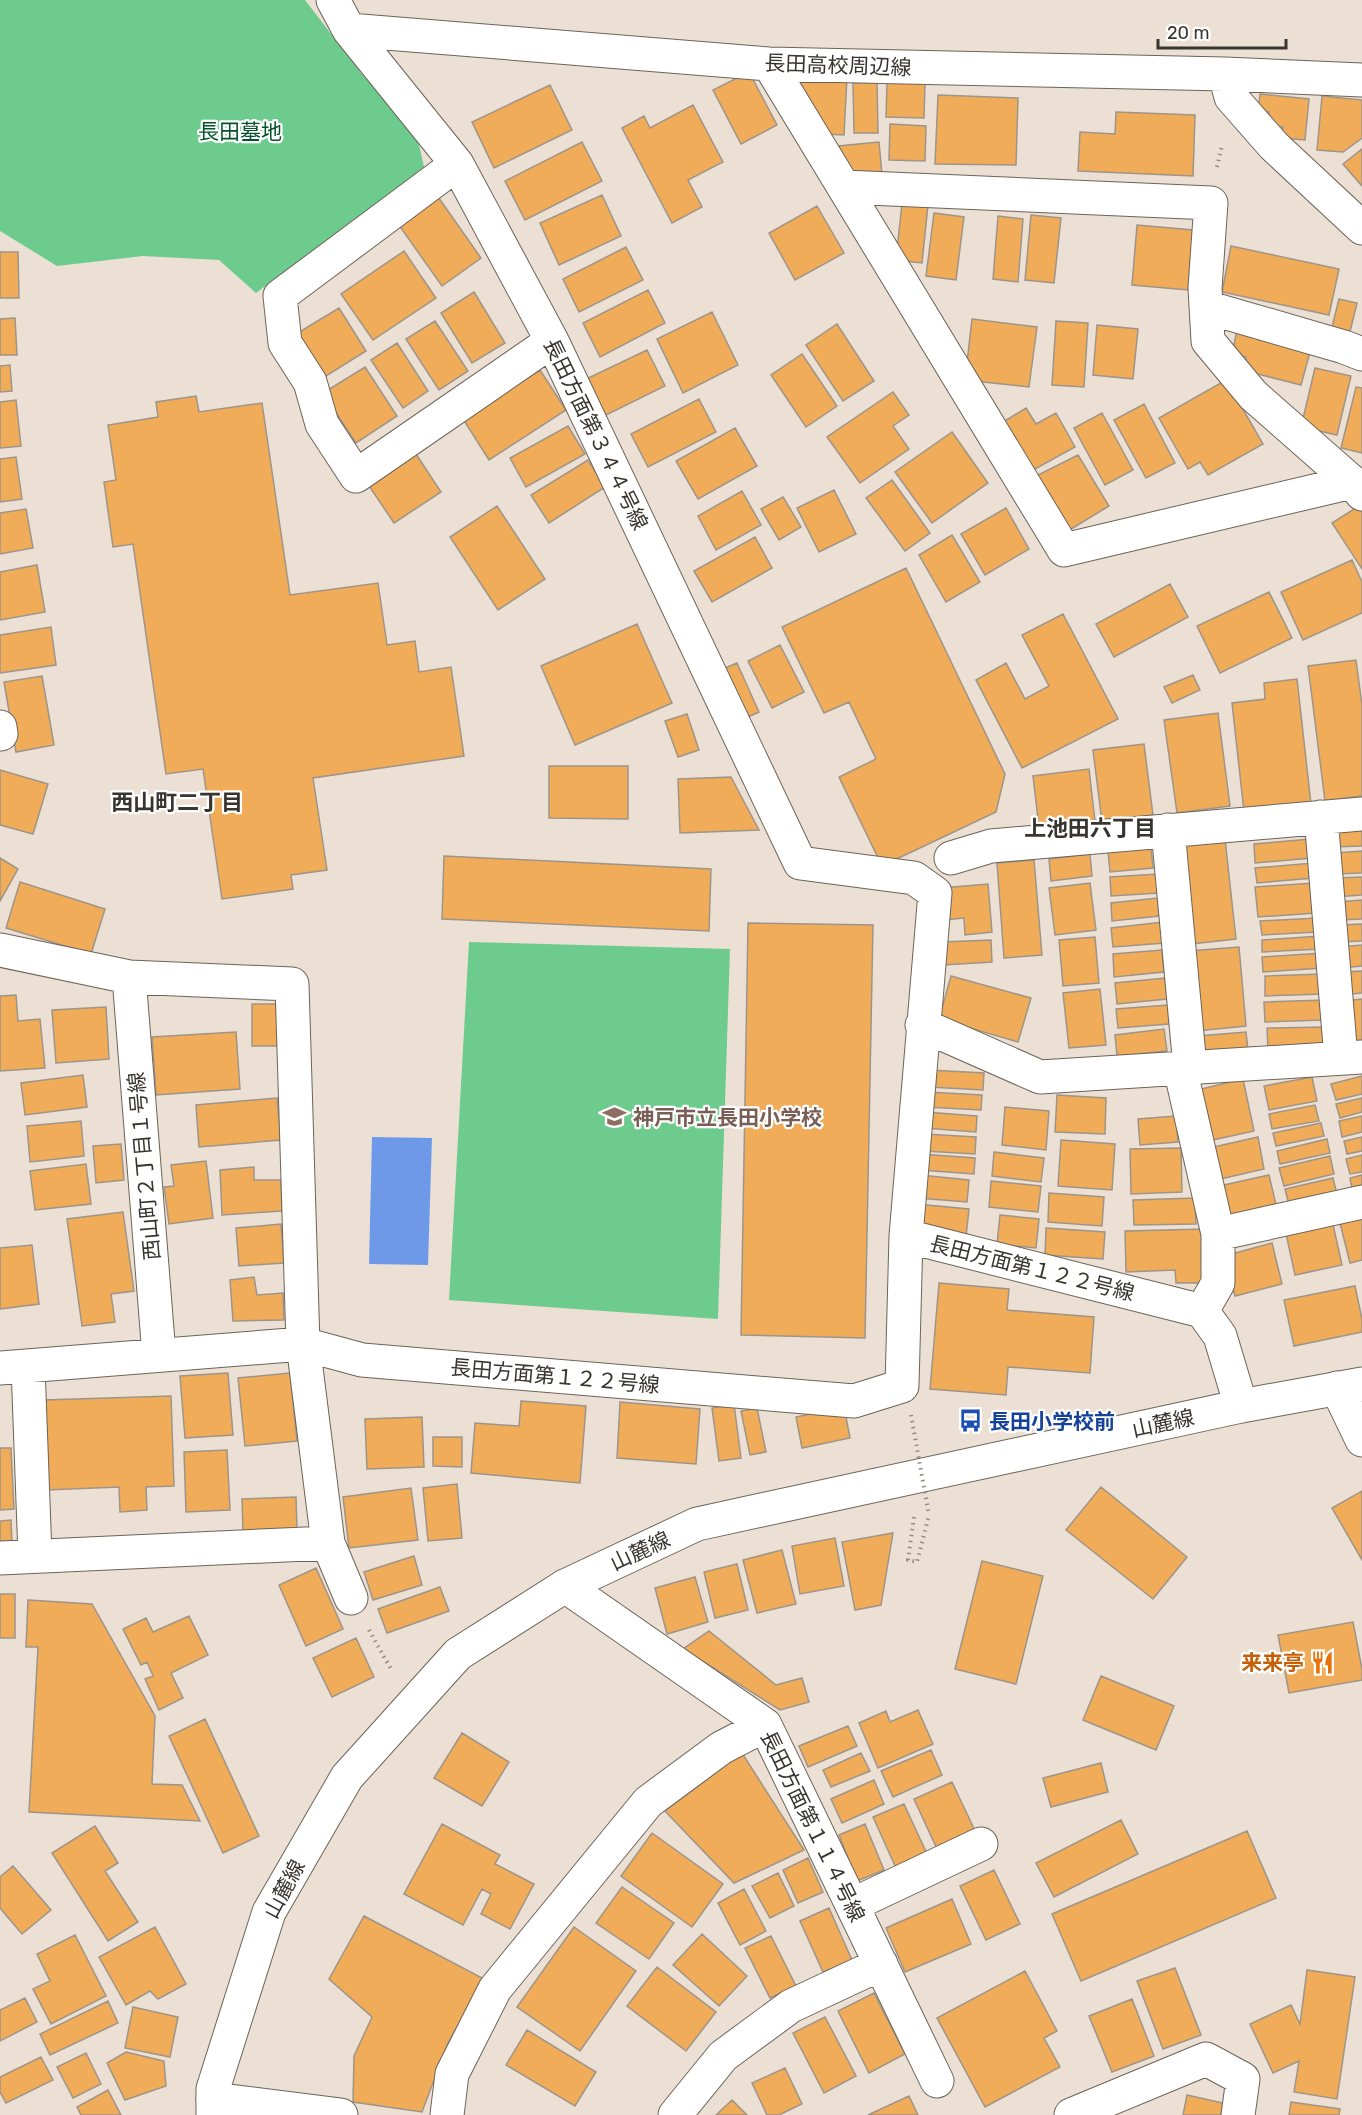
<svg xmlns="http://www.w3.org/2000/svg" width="1362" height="2115" font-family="Rubik,'Noto Sans JP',sans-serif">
	<rect width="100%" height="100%" fill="#ece0d4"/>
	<path fill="#6dcb8d" d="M0,0H305L361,73L417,136L424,167L256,293L219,260L143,256L57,266L0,231Z
		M469,942L730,949L718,1319L449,1300Z"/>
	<path fill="#6e99e9" d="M372,1137L432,1138L428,1265L369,1264Z"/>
	<path fill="#f0ac59" stroke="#9e9488" stroke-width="1.5" d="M749,72L777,125L741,144L713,90Z
		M798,74L847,77L844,135L825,134L798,87Z
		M877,82L878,133H854L853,83Z
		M887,83H925L924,118L886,117Z
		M550,85L572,130L494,168L472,122Z
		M1260,94L1309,99L1305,140L1282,138L1283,127L1268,126L1269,112L1258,111Z
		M938,95L1018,98L1016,165L935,164Z
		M1322,96L1362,100V138L1343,152L1317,150Z
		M693,105L723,162L688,180L702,207L672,223L622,128L644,116L650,128Z
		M1116,112L1195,115L1193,176L1078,171L1080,132L1115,134Z
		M890,124L926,126L925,161L889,160Z
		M582,142L602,181L525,220L505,181Z
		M879,142L882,175L841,179L838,146Z
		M1362,149V186L1343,164Z
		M436,194L481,258L442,286L396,221Z
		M602,195L621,236L559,265L540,223Z
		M902,203L928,205L922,263L896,260Z
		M817,206L844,253L795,280L769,233Z
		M934,213L964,217L956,280L926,276Z
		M1031,215L1061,218L1054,283L1025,280Z
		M998,216L1023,219L1018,282L993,279Z
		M1137,225L1193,230L1188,290L1132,285Z
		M1231,246L1339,269L1329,315L1222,292Z
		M626,247L643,280L579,312L563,279Z
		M404,251L436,298L373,340L341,294Z
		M0,252H18L19,298H0Z
		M648,290L665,323L600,357L583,323Z
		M474,292L505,343L472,363L441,313Z
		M1339,299L1357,303L1349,336L1331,331Z
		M339,308L366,351L323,378L296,334Z
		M712,312L738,365L683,393L657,339Z
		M15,318L17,355H0V319Z
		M972,319L1037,327L1029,387L965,380Z
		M435,321L468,371L439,390L406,339Z
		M1056,321L1088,323L1084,387L1052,385Z
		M837,324L874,381L843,401L806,345Z
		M1097,325L1138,329L1133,379L1093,375Z
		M1238,326L1312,345L1301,385L1246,371V357L1232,353Z
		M397,343L428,391L403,408L371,360Z
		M647,350L665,386L602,417L584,380Z
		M802,354L837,406L806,427L771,375Z
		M10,365L12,391L0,392V366Z
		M365,367L397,416L356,443L323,393Z
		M1315,368L1351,376L1337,435L1301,427Z
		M540,370L566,410L489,460L463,419Z
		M1226,380L1263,444L1208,475L1200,462L1188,469L1159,418Z
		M1356,387L1362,388V453L1341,448Z
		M893,392L909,415L893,426L909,449L860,483L827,437Z
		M196,396L199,412L262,403L290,595L378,583L387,645L415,641L419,672L451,667L464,756L313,778L327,870L291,875L293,889L222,899L203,769L166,774L133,544L113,547L104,482L116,480L108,425L158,417L156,402Z
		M699,399L716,432L648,467L631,434Z
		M16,400L21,446L0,448V402Z
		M1144,404L1175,463L1146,478L1114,420Z
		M1026,408L1036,424L1056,413L1075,447L1026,474L998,425Z
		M1102,413L1133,470L1105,485L1074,428Z
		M568,426L585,454L526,487L510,458Z
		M735,428L757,466L698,499L676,461Z
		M952,432L988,483L932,523L895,472Z
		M414,451L441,492L394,523L367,483Z
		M1078,455L1109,506L1063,534L1030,479Z
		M16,457L22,499L0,502V459Z
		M588,460L605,487L549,523L531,495Z
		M892,480L930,533L905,551L866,498Z
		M834,490L856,534L819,552L797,508Z
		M742,491L761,525L716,550L698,516Z
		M783,497L801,527L779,540L761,509Z
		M1362,504V569L1332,523Z
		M497,506L545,579L498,610L450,537Z
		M1006,508L1029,549L985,575L961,534Z
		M26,509L33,548L0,554V513Z
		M952,535L980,582L946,602L919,555Z
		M755,537L772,568L712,602L694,571Z
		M1352,560L1362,582V613L1303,640L1281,592Z
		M37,565L45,612L0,620V572Z
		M906,568L1005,774L996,812L882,866L839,777L876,759L849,702L824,713L782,627Z
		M1170,584L1188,617L1114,657L1096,624Z
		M1269,592L1292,638L1220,673L1197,626Z
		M1063,614L1118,719L1022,768L976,680L1006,663L1025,699L1049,686L1022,635Z
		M637,624L672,703L575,745L541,666Z
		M51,627L56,665L0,673V635Z
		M780,645L804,692L772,708L748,661Z
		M1356,660L1362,705V796L1325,801L1308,666Z
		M737,663L759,712L741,720L718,671Z
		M1193,675L1200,690L1172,703L1164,687Z
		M42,676L54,745L16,752L4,682Z
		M1297,679L1311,804L1244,812L1232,703L1265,699L1264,683Z
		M1218,713L1230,806L1177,813L1164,720Z
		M687,714L699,750L678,757L665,721Z
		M1144,744L1153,815L1102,822L1093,750Z
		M549,766H628V819L549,818Z
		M1089,769L1095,821L1039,828L1033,776Z
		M0,770L48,784L33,834L0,825Z
		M731,777L759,830L680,833L678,779Z
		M1362,827V846L1333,847L1332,829Z
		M1225,839L1236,939L1192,944L1181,843Z
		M1310,839L1312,858L1255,863L1254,844Z
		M1151,847L1153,868L1110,872L1108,851Z
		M1362,851V873L1336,874L1335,853Z
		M1090,854L1092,876L1051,881L1049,859Z
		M444,856L711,869L709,931L442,919Z
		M0,858L18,869L0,901Z
		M1034,860L1042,955L1004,958L997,863Z
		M1313,863L1314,878L1257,883L1255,868Z
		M1158,874L1159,893L1111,896L1110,877Z
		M1362,877V895L1335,897L1334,878Z
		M20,882L105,909L91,954L6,928Z
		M1090,883L1096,930L1055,935L1049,888Z
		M1314,883L1316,913L1258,917L1255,887Z
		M988,884L992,932L965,935L964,918L945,920L942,888Z
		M1158,898L1159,916L1112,921L1111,903Z
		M1362,900V919L1339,920L1338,902Z
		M1317,918V932L1262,935L1260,921Z
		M1163,922L1165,943L1113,947L1111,928Z
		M748,923L873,925L865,1338L741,1335Z
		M1362,924V941L1341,942L1340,925Z
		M1320,936L1321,949L1262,952V940Z
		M1095,937L1099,983L1063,986L1059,940Z
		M991,940L992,962L943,965L942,942Z
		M1362,945V966L1342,968L1340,947Z
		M1239,947L1246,1026L1197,1031L1189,951Z
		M1162,950L1164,972L1114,977L1113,954Z
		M1322,953L1323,968L1263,972L1262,957Z
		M1362,971V993L1342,995L1340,972Z
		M1322,974L1323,994L1265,996V976Z
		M951,976L1031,998L1018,1042L939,1019Z
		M1165,978L1167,999L1117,1004L1115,983Z
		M1100,989L1106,1045L1069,1048L1063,993Z
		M16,995L18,1021L40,1019L45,1068L0,1071V996Z
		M1362,999V1046L1348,1048L1344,1001Z
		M1325,1000V1020L1265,1022L1264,1002Z
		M252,1004H283V1046H252Z
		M1168,1005L1169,1024L1118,1028L1116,1009Z
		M106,1007L109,1059L56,1063L52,1010Z
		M1323,1027V1049L1268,1050L1267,1028Z
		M1164,1029L1167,1051L1117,1056L1115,1035Z
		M236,1032L240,1089L156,1095L152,1037Z
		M1246,1032L1248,1050L1199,1055L1197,1036Z
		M930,1070L984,1073L983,1090L929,1087Z
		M83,1075L87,1107L25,1115L21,1083Z
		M1362,1076V1094L1336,1100L1331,1084Z
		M1312,1077L1317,1101L1269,1110L1264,1086Z
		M1243,1079L1254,1131L1208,1141L1197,1090Z
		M927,1092L982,1095L981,1110L926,1107Z
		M1057,1095L1106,1098L1105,1134L1055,1132Z
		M277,1098L281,1140L199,1147L196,1105Z
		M1362,1098V1112L1340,1118L1336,1104Z
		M1315,1105L1319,1121L1272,1129L1269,1114Z
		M1005,1107L1049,1111L1046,1150L1002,1145Z
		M925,1112L977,1116L976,1132L924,1128Z
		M1176,1116L1178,1142L1140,1145L1138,1119Z
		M1362,1116V1132L1342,1137L1339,1121Z
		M81,1121L84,1156L30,1162L27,1126Z
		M1321,1123L1324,1136L1276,1146L1273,1133Z
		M925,1134L976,1137L975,1154L924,1151Z
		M1258,1137L1264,1169L1216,1180L1209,1148Z
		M1362,1137V1151L1347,1154L1344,1141Z
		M1327,1139L1330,1153L1280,1164L1277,1151Z
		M1061,1140L1115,1144L1112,1190L1058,1186Z
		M121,1144L124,1180L96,1183L93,1146Z
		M1181,1148L1182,1192L1131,1194L1130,1149Z
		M994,1152L1044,1158L1041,1182L992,1176Z
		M921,1154L975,1158L974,1174L920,1170Z
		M1362,1155V1172L1350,1174L1346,1159Z
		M1330,1156L1334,1174L1284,1186L1279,1168Z
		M206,1161L213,1218L169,1224L164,1187L174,1186L171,1165Z
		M86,1164L91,1204L35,1210L30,1171Z
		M254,1167V1180H281L282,1211L222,1215L220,1170Z
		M920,1175L969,1180L967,1202L918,1198Z
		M1269,1175L1278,1213L1228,1224L1219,1186Z
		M1362,1175V1192L1353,1194L1350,1178Z
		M1333,1178L1338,1198L1290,1209L1285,1189Z
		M991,1181L1041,1186L1038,1212L989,1207Z
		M1049,1193L1104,1197L1102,1226L1048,1222Z
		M1195,1198L1196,1224L1134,1225L1133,1200Z
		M916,1204L969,1209L966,1237L912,1231Z
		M123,1212L134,1291L111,1294L115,1322L82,1326L67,1219Z
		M1362,1214V1260L1350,1263L1339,1219Z
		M1000,1215L1039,1219L1036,1248L997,1244Z
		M1332,1220L1342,1265L1295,1275L1285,1229Z
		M281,1224L284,1263L239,1266L236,1228Z
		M1046,1228L1105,1232L1103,1259L1045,1255Z
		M1205,1229L1206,1283H1176L1175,1270L1126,1272L1125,1231Z
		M1272,1243L1282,1284L1235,1296L1224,1256Z
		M32,1245L39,1304L0,1309V1248Z
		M254,1277L257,1295L283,1293L284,1320L233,1321L230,1280Z
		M939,1283L1009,1289L1007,1310L1094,1317L1090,1373L1008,1367L1006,1395L930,1389Z
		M1355,1286L1362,1319V1332L1294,1346L1284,1300Z
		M228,1373L233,1435L185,1438L180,1376Z
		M290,1373L297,1441L245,1446L238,1378Z
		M171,1396L174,1486L146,1487L147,1510L120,1512L119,1487L47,1490L44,1400Z
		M521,1401L586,1406L580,1483L471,1473L475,1423L519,1426Z
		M620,1402L700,1409L696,1464L617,1458Z
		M734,1404L741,1458L719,1461L712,1408Z
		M844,1407L850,1438L802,1448L796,1417Z
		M757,1408L766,1452L750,1455L741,1411Z
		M422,1417L424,1467L367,1469L365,1419Z
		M433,1437H462V1467L433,1466Z
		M0,1448H11L14,1509L0,1510Z
		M227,1450L230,1510L186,1512L184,1452Z
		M457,1484L462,1538L428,1541L423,1488Z
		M1101,1487L1187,1557L1153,1599L1066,1530Z
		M411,1488L418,1540L349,1548L343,1497Z
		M1362,1491V1560L1332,1508Z
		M296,1497L297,1530L243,1532L242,1499Z
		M11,1520L12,1545L0,1546V1521Z
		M893,1533L881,1605L855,1610L842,1542Z
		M835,1538L844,1586L800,1594L792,1546Z
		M782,1550L796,1604L757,1613L743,1560Z
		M414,1556L422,1585L373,1600L364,1572Z
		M982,1561L1043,1576L1016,1684L955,1669Z
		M737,1564L748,1610L715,1618L704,1572Z
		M316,1568L343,1629L306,1646L279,1585Z
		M695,1577L708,1622L667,1634L655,1588Z
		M440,1587L449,1611L387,1633L378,1609Z
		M0,1594H15V1638H0Z
		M28,1600L92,1604L155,1716L152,1784L182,1785L200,1821L29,1812L38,1647H26Z
		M189,1616L208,1655L171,1673L183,1698L159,1710L145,1679L153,1676L147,1662L141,1665L123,1629L146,1618L153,1632Z
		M1353,1622L1362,1669V1680L1289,1693L1278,1635Z
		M709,1631L776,1685L802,1678L809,1702L780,1710L683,1649Z
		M356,1638L374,1677L332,1697L313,1658Z
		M1101,1676L1174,1706L1156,1750L1083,1720Z
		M918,1710L933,1744L878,1768L859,1723L886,1711L890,1722Z
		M205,1719L259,1836L223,1853L169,1736Z
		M848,1726L857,1746L808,1767L799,1746Z
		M462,1733L509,1762L482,1806L434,1778Z
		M931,1750L942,1775L893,1797L881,1771Z
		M742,1753L804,1850L734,1883L665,1811Z
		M861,1753L870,1771L831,1787L823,1770Z
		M1101,1763L1108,1792L1051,1807L1043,1778Z
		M874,1780L884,1804L842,1823L831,1799Z
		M952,1782L976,1833L938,1851L914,1799Z
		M904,1804L927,1854L896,1868L873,1817Z
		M1121,1820L1138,1854L1054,1897L1036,1863Z
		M442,1824L500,1855L495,1864L534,1884L510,1929L481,1914L491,1894L482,1889L463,1925L404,1894Z
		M865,1824L884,1870L857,1881L839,1835Z
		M95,1826L118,1863L105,1871L138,1922L108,1941L52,1853Z
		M1247,1831L1276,1898L1081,1981L1052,1914Z
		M652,1833L723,1884L692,1927L621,1876Z
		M808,1858L823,1892L798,1903L783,1870Z
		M13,1866L51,1910L22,1934L0,1908V1877Z
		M994,1870L1020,1924L986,1940L960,1886Z
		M778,1873L794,1906L770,1918L752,1886Z
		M622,1887L674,1923L649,1959L596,1923Z
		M744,1889L766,1931L740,1945L718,1903Z
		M952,1899L971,1944L905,1972L886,1928Z
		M829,1908L852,1960L823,1972L800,1921Z
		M364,1916L484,1979L448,2043L422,2112L353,2102L354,2056L372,2017L329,1979Z
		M155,1927L186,1984L158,1999L150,1991L126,2005L99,1957Z
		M574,1927L636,1971L580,2051L517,2007Z
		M702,1934L747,1976L719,2006L673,1965Z
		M75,1935L106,1996L51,2024L33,1989L50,1981L37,1954Z
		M771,1936L796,1986L770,1998L745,1948Z
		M657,1967L716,2012L686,2051L627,2006Z
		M1175,1968L1201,2035L1163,2049L1137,1981Z
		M1307,1970L1355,1977L1337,2099L1294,2092L1299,2061L1273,2073L1250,2024L1291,2005L1300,2024Z
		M1025,1971L1057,2031L1044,2038L1060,2067L985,2107L937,2018Z
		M874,1993L905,2054L869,2073L838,2011Z
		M25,1998L37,2022L0,2041V2010Z
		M1132,1999L1154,2056L1112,2072L1089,2016Z
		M108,2001L118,2023L50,2055L40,2034Z
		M133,2007L178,2017L170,2057L125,2048Z
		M825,2017L856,2076L824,2093L793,2033Z
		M527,2030L596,2072L575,2106L506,2065Z
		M126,2052L164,2061L166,2086L125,2100L107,2063Z
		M86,2053L101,2084L73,2098L57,2067Z
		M41,2057L53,2080L6,2103L0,2092V2077Z
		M785,2068L802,2104L779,2115H767L752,2083Z
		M108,2090L121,2115H81L77,2107Z
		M1187,2095L1223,2103L1221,2115H1183Z
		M909,2096L918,2115H868Z
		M732,2100L747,2115H716Z
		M1291,2102L1340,2109L1339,2115H1289Z"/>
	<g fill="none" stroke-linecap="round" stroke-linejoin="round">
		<defs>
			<path id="minor" d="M349,30L769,64L1225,74L1362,80
				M769,64L1064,550L1352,482
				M1225,74L1231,97L1274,146L1362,228
				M457,164L280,296L285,343L310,382L322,424L356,476L552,341
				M844,187L1211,203L1205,288L1208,341L1253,395L1352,482L1362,494
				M1206,307L1344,347L1362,354
				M0,727L1,734
				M1321,817L1341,1058
				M1168,830L1190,1067
				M951,858L991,846L1362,814
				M0,950L129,977L292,984L303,1344L328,1543L351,1598
				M129,977L159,1355
				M922,1025L1040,1077L1362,1057
				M1180,1068L1218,1234V1283L1202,1311
				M1218,1234L1362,1202
				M906,1236L1202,1311L1220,1336L1241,1406
				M28,1366L35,1556
				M0,1368L303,1344L362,1360L854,1401L902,1386L906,1236L935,893L914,878L800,863L552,341L457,164L349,30L333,0
				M1337,1388L1362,1440
				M0,1558L328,1543
				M565,1586L765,1725L937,2081
				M852,1905L981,1844
				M213,2099L341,2115
				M447,2115L452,2074L495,1989L648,1802L721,1748L765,1725
				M675,2115L723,2056L791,2006L881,1964
				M1071,2115L1206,2059L1243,2079L1238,2115"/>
			<path id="major" d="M213,2115V2089L269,1912L347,1777L458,1654L565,1586L697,1524L1241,1406L1362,1384"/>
		</defs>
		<use href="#minor" stroke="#6c6358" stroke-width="35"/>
		<use href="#major" stroke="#6c6358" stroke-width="35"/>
		<path stroke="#958c84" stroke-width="4" stroke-dasharray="1.5 4.5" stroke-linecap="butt" d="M1217,167L1222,145
			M914,1517L908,1560L917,1562L929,1515
			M369,1630L391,1669"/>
		<use href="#minor" stroke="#fff" stroke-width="33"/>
		<use href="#major" stroke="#fff" stroke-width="33"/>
		<path stroke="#958c84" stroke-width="4" stroke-dasharray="1.5 4.5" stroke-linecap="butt" d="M911,1415L929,1515"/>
	</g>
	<defs>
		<symbol id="school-bare" viewBox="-9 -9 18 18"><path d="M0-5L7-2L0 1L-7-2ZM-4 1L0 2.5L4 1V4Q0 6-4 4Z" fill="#8d6e63" stroke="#fff" stroke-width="2.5" paint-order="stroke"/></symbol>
		<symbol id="bus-bare" viewBox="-9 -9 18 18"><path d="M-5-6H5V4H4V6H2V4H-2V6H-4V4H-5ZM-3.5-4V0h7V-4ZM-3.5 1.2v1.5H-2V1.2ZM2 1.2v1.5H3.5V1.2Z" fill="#1a4fb4" stroke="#fff" stroke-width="2.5" paint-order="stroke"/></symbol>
		<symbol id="restaurant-bare" viewBox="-9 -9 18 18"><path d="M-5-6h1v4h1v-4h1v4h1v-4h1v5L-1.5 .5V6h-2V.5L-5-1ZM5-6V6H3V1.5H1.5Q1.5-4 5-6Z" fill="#e8710a" stroke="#fff" stroke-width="2.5" paint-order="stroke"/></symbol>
	</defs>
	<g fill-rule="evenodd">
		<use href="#school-bare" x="598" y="1100" width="33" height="33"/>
		<use href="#bus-bare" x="954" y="1404" width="33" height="33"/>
		<use href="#restaurant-bare" x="1306" y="1646" width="33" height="33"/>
	</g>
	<g text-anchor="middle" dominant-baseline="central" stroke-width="4.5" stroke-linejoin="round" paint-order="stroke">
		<g font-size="21" fill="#38342f" stroke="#fff">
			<text transform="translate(838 65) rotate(2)">長田高校周辺線</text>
			<text transform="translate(596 434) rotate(64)">長田方面第３４４号線</text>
			<text transform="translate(144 1166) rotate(-95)">西山町２丁目１号線</text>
			<text transform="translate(1032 1268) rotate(14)">長田方面第１２２号線</text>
			<text transform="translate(555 1376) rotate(5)">長田方面第１２２号線</text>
			<text transform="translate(1163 1423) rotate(-12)">山麓線</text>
			<text transform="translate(640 1551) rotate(-25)">山麓線</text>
			<text transform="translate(813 1826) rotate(64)">長田方面第１１４号線</text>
			<text transform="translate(284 1889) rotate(-62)">山麓線</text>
		</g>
		<g font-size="21" fill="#06522a" stroke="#fff">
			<text x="240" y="131">長田墓地</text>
		</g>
		<g font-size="21" font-weight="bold" fill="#785e54" stroke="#fff" text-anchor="start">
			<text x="633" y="1117">神戸市立長田小学校</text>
		</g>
		<g font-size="21" font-weight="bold" fill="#164399" stroke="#fff" text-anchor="start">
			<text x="989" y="1421">長田小学校前</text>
		</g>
		<g font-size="21" font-weight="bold" fill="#c56008" stroke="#fff" text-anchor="end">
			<text x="1304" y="1662">来来亭</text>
		</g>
		<g font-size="22" font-weight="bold" fill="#38342f" stroke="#fff">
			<text x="177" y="802">西山町二丁目</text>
			<text x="1090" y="828">上池田六丁目</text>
		</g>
	</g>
	<path d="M1158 39v9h128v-9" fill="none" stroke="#38342f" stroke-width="3"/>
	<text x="1167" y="39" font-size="18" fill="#38342f" stroke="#ffffff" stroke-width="4.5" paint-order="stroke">20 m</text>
</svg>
